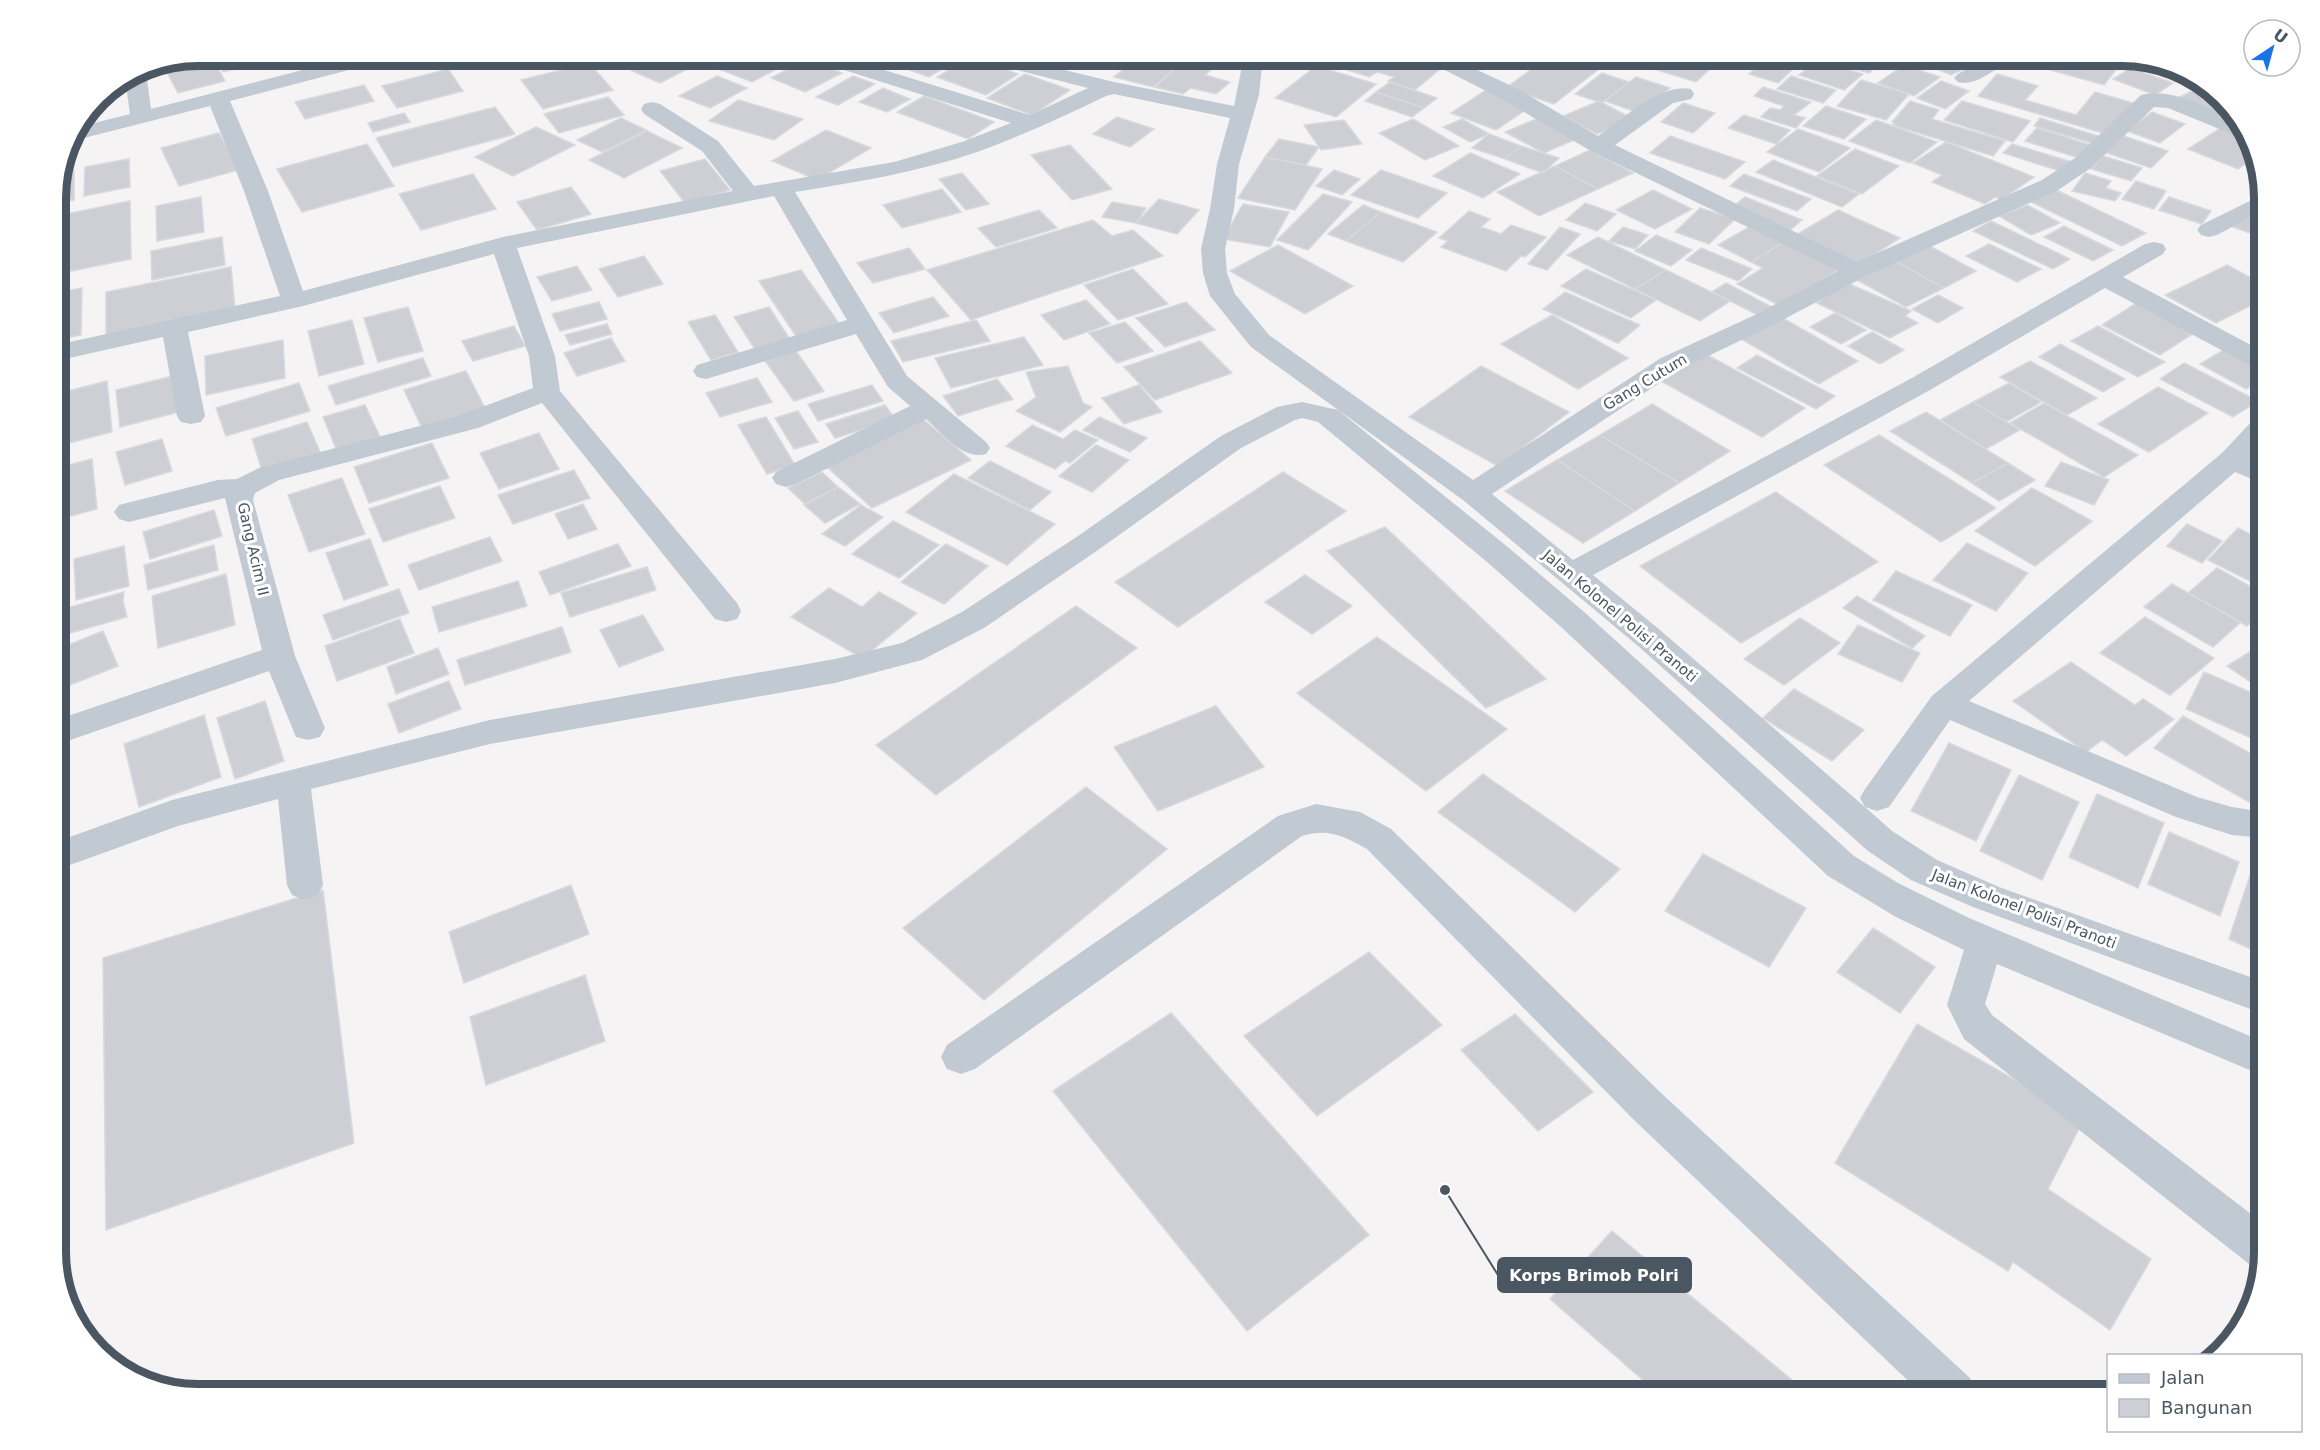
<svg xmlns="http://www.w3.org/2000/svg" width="2320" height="1450" font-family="'DejaVu Sans',sans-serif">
	<rect width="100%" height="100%" fill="#f5f3f3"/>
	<path fill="#cdcfd5" stroke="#d7d9de" stroke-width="1.5" d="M198,56H211L225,81L178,93L162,63Z
		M214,56H265L268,61L223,72Z
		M303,56H362L311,68Z
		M435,56H465L440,62Z
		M663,56H689L703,61L660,83L632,71Z
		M723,56H788L796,59L752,82L706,64Z
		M870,56H943L957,60L929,77Z
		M1140,56H1190L1153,87L1114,77Z
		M1312,56H1341L1332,62Z
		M1354,56H1400L1393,61L1405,65L1412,59L1441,68L1415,90L1388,81L1394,77L1377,72L1369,77L1339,67Z
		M1549,56H1575L1604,65L1554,104L1506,88Z
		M1615,56H1652L1641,66L1612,58Z
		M1660,56H1672L1712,67L1696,82L1647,67Z
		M1684,56H1719L1725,57L1716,65Z
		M1772,56H1812L1818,57L1806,67Z
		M1852,56H1878L1885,58L1869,73L1841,65Z
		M1907,56H1978L1985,59L1951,75Z
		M2049,56H2076L2118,67L2104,85L2040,67Z
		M970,57L1018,74L986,95L937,77Z
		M1768,57L1796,66L1778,83L1749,74Z
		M807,59L842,73L805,92L771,78Z
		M2133,59L2201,79L2202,80L2193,85L2129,61Z
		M1818,60L1863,74L1844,90L1799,75Z
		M1184,61L1213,68L1205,75L1230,82L1216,94L1191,88L1183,94L1155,87Z
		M589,63L613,90L543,109L521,80Z
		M1904,65L1940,77L1914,96L1878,83Z
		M1316,66L1376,84L1336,117L1275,98Z
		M2131,68L2173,83L2155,95L2113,79Z
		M448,69L463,91L397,108L382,86Z
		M1602,73L1629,82L1602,103L1575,94Z
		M1025,74L1070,90L1032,115L987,98Z
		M1997,74L2038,86L2025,100L2076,115L2095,92L2133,103L2109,135L1978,96Z
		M717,76L747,88L710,108L679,96Z
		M853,76L875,84L838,105L816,97Z
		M1791,76L1836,90L1823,103L1777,89Z
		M1636,77L1670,88L1639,113L1605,101Z
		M1861,80L1909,94L1886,120L1837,106Z
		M1941,81L1969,91L1945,109L1917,98Z
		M1390,82L1437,98L1424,108L1376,92Z
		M2206,84L2226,106L2214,112L2180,97Z
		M364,85L374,101L305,119L295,102Z
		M1763,87L1811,102L1794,115L1805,118L1796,128L1761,117L1770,108L1780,110L1784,106L1754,96Z
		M883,88L910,99L887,112L859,102Z
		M1486,90L1530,107L1496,130L1451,113Z
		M1376,92L1424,108L1412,117L1365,101Z
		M924,96L994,122L968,139L897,112Z
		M608,97L624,115L559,133L544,114Z
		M738,100L803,119L774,140L709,121Z
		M1599,101L1633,119L1597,134L1563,116Z
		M1910,101L1939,110L1932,119L2005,141L1993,156L1893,125L1894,123L1892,122Z
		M1962,101L2030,121L2013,142L1944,120Z
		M1683,103L1715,113L1693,133L1661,122Z
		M1826,106L1866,119L1844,139L1803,126Z
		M495,107L515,134L393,167L376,138Z
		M2227,108L2246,127L2214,114Z
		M2152,112L2185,124L2160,143L2127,131Z
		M404,113L410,122L373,132L368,123Z
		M1744,115L1790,130L1776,144L1728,128Z
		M1543,116L1581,137L1544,153L1505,132Z
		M1117,117L1154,129L1130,147L1093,134Z
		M621,118L646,130L602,152L577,140Z
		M2040,118L2101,137L2095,144L2034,126Z
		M1413,119L1459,146L1425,160L1379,133Z
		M1462,119L1489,134L1470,142L1443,127Z
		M1344,120L1362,144L1321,150L1304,125Z
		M1876,120L1937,142L1910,163L1849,141Z
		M2225,125L2247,134L2254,158L2238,169L2188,149Z
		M536,127L575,145L513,176L475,157Z
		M2037,128L2094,146L2082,159L2025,141Z
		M1798,129L1850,148L1819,172L1767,152Z
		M826,130L871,148L817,180L772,161Z
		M647,131L682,148L624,178L589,160Z
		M219,133L238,170L179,186L161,148Z
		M1489,134L1521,146L1505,159L1472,148Z
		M2121,135L2168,151L2151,168L2104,152Z
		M1670,136L1745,162L1725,179L1650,153Z
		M1279,139L1319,147L1306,165L1265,157Z
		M1946,142L2034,177L2001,200L1995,197L1985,204L1932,182L1942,175L1913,163Z
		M367,144L394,186L302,212L277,169Z
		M2012,144L2072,162L2063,172L2003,153Z
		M1070,145L1112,189L1072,200L1031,155Z
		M1521,146L1559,158L1543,173L1505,159Z
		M1855,149L1899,166L1862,194L1817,176Z
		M1590,150L1633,173L1598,189L1555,166Z
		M1470,153L1520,174L1483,198L1433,176Z
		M2103,156L2142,168L2131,181L2091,169Z
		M1265,157L1322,169L1295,210L1238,198Z
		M129,159L130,187L84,196L85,167Z
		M705,159L730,190L685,203L660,171Z
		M1773,160L1859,194L1842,207L1756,172Z
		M1555,166L1598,189L1539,216L1497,192Z
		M1334,170L1360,179L1342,195L1316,186Z
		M1381,170L1447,193L1418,218L1351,195Z
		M74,171V200L56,203V189L60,174Z
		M962,173L989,204L966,210L939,179Z
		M2085,173L2111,181L2106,188L2121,193L2115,201L2072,191Z
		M473,174L496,209L421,230L399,194Z
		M1744,174L1811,199L1797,211L1730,186Z
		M2136,181L2166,191L2154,209L2122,199Z
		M571,187L591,214L537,230L517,202Z
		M942,189L961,212L902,228L883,205Z
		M2054,189L2146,233L2122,246L2029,201Z
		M1653,190L1692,209L1655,229L1616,210Z
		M1323,194L1352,202L1308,250L1277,240Z
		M201,197L204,232L157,241L156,206Z
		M1745,197L1802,220L1788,232L1730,209Z
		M2169,197L2211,211L2202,224L2159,210Z
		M1159,199L1199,210L1177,234L1136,223Z
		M130,201L131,259L56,274V216Z
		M1112,202L1146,208L1136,223L1102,217Z
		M1585,203L1616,214L1597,231L1566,220Z
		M1243,204L1289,212L1270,247L1223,239Z
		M1363,205L1381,212L1346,241L1328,234Z
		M2027,205L2060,223L2031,235L1999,216Z
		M1700,208L1735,219L1709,244L1675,232Z
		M1039,210L1057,228L996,247L978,228Z
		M1838,210L1900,238L1853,268L1791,238Z
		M1469,211L1490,219L1481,227L1501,234L1511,225L1546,237L1525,257L1521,256L1506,271L1441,247L1448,241L1439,238Z
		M1381,212L1437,232L1403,262L1346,241Z
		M2248,213L2264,219V238L2233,227Z
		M1093,220L1112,236L1133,230L1163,256L971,320L927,270Z
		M1991,221L2070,259L2053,269L1973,231Z
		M1754,224L1787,240L1751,262L1718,245Z
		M2064,226L2113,250L2093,261L2044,237Z
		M1560,227L1580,234L1547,270L1528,264Z
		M1623,227L1648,235L1635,249L1609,241Z
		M1656,235L1692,250L1671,266L1635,251Z
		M222,237L225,265L152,280L151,251Z
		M1598,237L1666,270L1635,289L1567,255Z
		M1787,240L1843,267L1781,306L1737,284L1763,268L1751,262Z
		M1989,244L2041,269L2017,282L1966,256Z
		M1278,245L1353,286L1305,314L1230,271Z
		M1928,245L1976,271L1944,288L1895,261Z
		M909,248L925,269L873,283L857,263Z
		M1701,248L1752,269L1738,281L1686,260Z
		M644,256L663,284L618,297L599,269Z
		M1895,261L1944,288L1906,307L1857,280Z
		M2227,265L2264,285V299L2216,323L2165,295Z
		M577,266L592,290L552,301L537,277Z
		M231,267L235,309L106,337V292Z
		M1133,269L1168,304L1118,320L1084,285Z
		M1586,269L1656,300L1631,318L1561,286Z
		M801,270L841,326L798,339L759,281Z
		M1666,270L1730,301L1700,321L1635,289Z
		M1845,282L1911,311L1905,316L1918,323L1890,338L1817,303Z
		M1726,283L1772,307L1760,316L1712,292Z
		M82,288L81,335L56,340V293Z
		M1565,292L1640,325L1618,343L1543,309Z
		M1938,295L1963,308L1938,323L1912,309Z
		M933,297L949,316L894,333L879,313Z
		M1086,300L1110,324L1064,340L1041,315Z
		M599,302L607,319L560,331L552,314Z
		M1186,302L1215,330L1165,347L1136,318Z
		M2138,302L2197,331L2160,355L2102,325Z
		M408,307L423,351L378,362L364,318Z
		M769,307L793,344L758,354L734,317Z
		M1835,313L1866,330L1841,344L1810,327Z
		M715,315L738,352L711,360L688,322Z
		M1552,315L1628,358L1578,389L1501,344Z
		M1781,317L1858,361L1819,384L1741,339Z
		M352,320L364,364L319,376L308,331Z
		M976,320L990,341L903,362L891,341Z
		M1125,322L1153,351L1117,363L1089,333Z
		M607,324L612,334L570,345L565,335Z
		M514,326L525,346L473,361L462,341Z
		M2098,326L2165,362L2138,377L2071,341Z
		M1872,332L1904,350L1880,364L1848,346Z
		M1024,337L1043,365L951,388L935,358Z
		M611,338L625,361L577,376L564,353Z
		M283,340L285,378L206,395L205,356Z
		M1200,341L1232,373L1155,400L1124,367Z
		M2060,344L2125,379L2103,392L2039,357Z
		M2230,346L2264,364V378L2246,389L2200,364Z
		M796,351L824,391L794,401L765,361Z
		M1702,352L1805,408L1762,437L1659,380Z
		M1757,355L1835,396L1816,409L1737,368Z
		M423,358L431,376L336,405L328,386Z
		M2030,361L2097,398L2067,415L2000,377Z
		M2184,363L2258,401L2233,417L2160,379Z
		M1068,366L1083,403L1092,407L1060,432L1016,411L1036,397L1026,372Z
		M1481,366L1569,412L1498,466L1409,417Z
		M466,371L486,410L423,430L404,390Z
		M177,375L183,411L120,427L116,390Z
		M757,378L772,402L720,417L706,393Z
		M997,379L1013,399L958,416L943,396Z
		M107,381L112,432L57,446L56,394Z
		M299,383L310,411L226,436L216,408Z
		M2009,383L2041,402L2006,422L1973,402Z
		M872,385L883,401L818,421L808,404Z
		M1139,385L1162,412L1124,424L1102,398Z
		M2158,387L2208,413L2149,452L2098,424Z
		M1973,402L2020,430L1986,449L1940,420Z
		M2044,403L2138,455L2104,477L2010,423Z
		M1652,404L1730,451L1679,483L1600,435Z
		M365,405L381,439L338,453L323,417Z
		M885,405L895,419L835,438L826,424Z
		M798,411L818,442L794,449L775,418Z
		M1926,412L2008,463L1972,483L1890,431Z
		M766,417L795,465L767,474L738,425Z
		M1099,417L1147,438L1130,452L1083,430Z
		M923,419L971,460L872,508L825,465Z
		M307,422L320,452L262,470L252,439Z
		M1032,425L1063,439L1075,430L1098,440L1070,463L1065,461L1055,469L1006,446Z
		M539,433L559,469L499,489L480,453Z
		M1600,435L1679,483L1635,511L1557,460Z
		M1879,435L1996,508L1941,542L1824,465Z
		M162,439L172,471L125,485L116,452Z
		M432,443L449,478L369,503L354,467Z
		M1096,445L1129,460L1092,492L1059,476Z
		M92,459L97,509L56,520V468Z
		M1557,460L1635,511L1583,543L1505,491Z
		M990,461L1051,492L1030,510L968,478Z
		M2061,462L2109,480L2094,505L2045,486Z
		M2008,463L2035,480L1999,501L1972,483Z
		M574,470L590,498L513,524L498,495Z
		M822,472L838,487L805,504L788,488Z
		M1283,472L1346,511L1178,627L1115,582Z
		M954,474L1055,524L1007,565L906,512Z
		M342,478L365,534L309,552L288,495Z
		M440,486L455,518L383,542L369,509Z
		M838,487L860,504L825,523L804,505Z
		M2032,488L2092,521L2035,566L1975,531Z
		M1776,492L1878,562L1741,643L1640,566Z
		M583,504L597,529L568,539L555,514Z
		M861,505L883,517L845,546L822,534Z
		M214,510L222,536L150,559L143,532Z
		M2264,513V534L2253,528Z
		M893,521L939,545L899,578L852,554Z
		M2187,524L2222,541L2202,563L2167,546Z
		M1385,527L1546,679L1486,708L1327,551Z
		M2238,528L2264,541V588L2208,560Z
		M490,537L502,561L419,590L408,565Z
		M370,539L388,585L344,600L326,553Z
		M1967,543L2028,573L1996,611L1933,580Z
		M618,544L631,566L550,595L539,572Z
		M946,544L988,566L944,604L901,582Z
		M214,545L218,570L148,590L144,565Z
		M124,546L129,586L76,600L74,559Z
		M647,567L656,590L570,617L561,593Z
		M2217,568L2264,594V610L2247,626L2188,593Z
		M1896,571L1972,605L1950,636L1873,600Z
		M226,574L235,625L158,648L152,596Z
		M1305,575L1352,606L1312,634L1265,602Z
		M518,581L527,606L439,632L432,607Z
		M2172,584L2241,622L2213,647L2144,607Z
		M829,588L862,607L879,592L917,613L865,656L860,657L791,617Z
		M399,589L409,613L333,640L323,615Z
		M124,592L123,601L127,617L56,637V611Z
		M1857,596L1925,636L1912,648L1843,608Z
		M1076,606L1137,648L936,795L876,745Z
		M643,615L664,650L619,667L600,630Z
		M2145,617L2214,658L2170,695L2100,653Z
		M1800,618L1840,643L1784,685L1744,659Z
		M400,619L414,653L337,681L325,646Z
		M1858,625L1920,653L1902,682L1838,654Z
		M2264,625V644L2251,637Z
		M562,627L571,652L465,685L457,660Z
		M103,631L118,666L65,687L56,664V650Z
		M1377,637L1507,729L1426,791L1297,693Z
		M438,648L449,674L396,694L387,667Z
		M2256,648L2264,653V691L2227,666Z
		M2071,662L2135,705L2143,699L2174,719L2126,756L2102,740L2086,752L2013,701Z
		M2204,672L2264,698V732L2260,742L2186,709Z
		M449,681L461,709L399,733L388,704Z
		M1794,689L1864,730L1832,761L1763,718Z
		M265,701L284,761L235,779L217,718Z
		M1216,706L1264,767L1158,811L1114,747Z
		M204,715L221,777L139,807L124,744Z
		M2183,716L2264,761V784L2249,802L2154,748Z
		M1949,743L2011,770L1976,841L1911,811Z
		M1483,774L1620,869L1575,912L1438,812Z
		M2019,775L2079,802L2042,880L1980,851Z
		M1086,787L1167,849L984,1000L903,928Z
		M2097,794L2164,823L2138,888L2069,857Z
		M2169,832L2239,862L2220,916L2148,884Z
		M1703,854L1806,908L1769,967L1665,911Z
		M2257,854L2264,857V955L2229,939Z
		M571,885L589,934L464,983L449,932Z
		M323,890L354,1143L106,1230L103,958Z
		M1873,928L1935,967L1900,1013L1837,972Z
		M1369,952L1442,1025L1317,1116L1244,1036Z
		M585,975L605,1041L486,1085L470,1017Z
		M1171,1013L1369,1235L1247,1331L1053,1091Z
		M1515,1014L1593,1092L1538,1131L1461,1050Z
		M1917,1024L2084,1119L2048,1189L2151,1259L2110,1330L2013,1262L2008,1271L1835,1163Z
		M1612,1231L1809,1394H1659L1550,1299Z"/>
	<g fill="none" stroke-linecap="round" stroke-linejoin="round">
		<path fill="#c1cad2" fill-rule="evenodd" d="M357,56H390L387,60L230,101L268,191L303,291L503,237L733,191L702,151L644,114L641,109L644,104L652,102L660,104L718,141L754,186L894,162L962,142L1011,123L822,63L819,59L821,56H839L1030,115L1088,88L977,60L974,56H1007L1114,82L1234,106L1242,66L1249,56H1269L1262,66L1259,95L1239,164L1234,209L1225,249L1227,273L1235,294L1269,335L1473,480L1661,358L1755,315L1838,271L1591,151L1498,97L1425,60L1422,56H1447L1514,87L1598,136C1622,120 1661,82 1691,89L1694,94L1691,99L1673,103L1615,145L1857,262L2042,180L2075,158L2141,95C2174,87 2211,110 2241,122L2246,127L2249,138L2239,137L2168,108L2154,107L2091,168L2058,190L1866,276L1773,325L1679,370L1492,494L1573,560L1912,378L2145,244L2154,242L2163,244L2166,249L2163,254L2123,277L2264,352V370L2255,368L2105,288L1930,390L1593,575L1660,630L1865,807L1860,798L1865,789L1932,696L2222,453L2254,419L2264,417V441L2250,457L2264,464V484L2235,472L1969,701L2197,797L2232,807L2264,812V838L2232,835L2176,817L1950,720L1889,807L1877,811L1865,807L1892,831L1937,860L1999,887L2264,982V1014L1973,907L1911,880L1868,851L1638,646L1463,500L1251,347L1210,296L1203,273L1201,249L1210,209L1217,164L1230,118L1114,94L1106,96C1065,116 1023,135 980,151C920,172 857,182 795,192L907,376L986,442L990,448L986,454C962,460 943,434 926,419L796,484L786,487L776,484L772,478L776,472L910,406L888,387L856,334L706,379L697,377L693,371L697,365L847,320L774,196L517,248L555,356L560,391L737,603L741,611L737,619L726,622L715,619L542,403L478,428L279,480L255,493L253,500L295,656L325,728L320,737L308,740L296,737L269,671L56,745V720L262,650L225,498L129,522L119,519L114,512L119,505L218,480L237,479L259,468L458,416L533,388L529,356L494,254L303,306L188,332L205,416L201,422L191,424L181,422L177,416L163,337L56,361V345L280,296L244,191L210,106L68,142L75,128L130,114L125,78L142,67L146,72L151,109Z
			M1989,56H2013L2010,60C1995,69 1975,87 1958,82L1954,78L1958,74Z
			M2264,194V210L2217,235L2209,237L2201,235L2197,230L2201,225Z
			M1302,402L1338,410L1509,548L1583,611L1854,856L1898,883L1969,918L2264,1042V1076L1997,964L1985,1004L1992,1015L2264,1224V1253L2260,1269L2249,1264L1964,1039L1947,1005L1964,950L1896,917L1828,876L1561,627L1487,562L1318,422L1302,418L1295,420L1241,448L1098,550L984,628L922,660L835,683L490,744L311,789L323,885L318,895L305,900L292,895L287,885L278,799L178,826L56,870V842L172,800L490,720L835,659L902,643L962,612L1078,536L1221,436L1277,407Z
			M1316,804L1360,812L1391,829L1661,1093L1970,1378L1976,1394H1922L1633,1119L1367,849C1343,836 1329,828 1302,836L975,1069L961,1074L947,1069L941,1057L947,1045L1278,816Z"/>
	</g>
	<g text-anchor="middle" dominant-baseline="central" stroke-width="6" stroke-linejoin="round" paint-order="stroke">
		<g font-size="15" fill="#4a5661" stroke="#fff">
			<text transform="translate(1645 382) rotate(-31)">Gang Cutum</text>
			<text transform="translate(253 549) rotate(77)">Gang Acim II</text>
			<text transform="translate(1620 616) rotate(40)">Jalan Kolonel Polisi Pranoti</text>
			<text transform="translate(2024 909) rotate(21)">Jalan Kolonel Polisi Pranoti</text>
		</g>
	</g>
	<path d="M0 0H2320V1450H0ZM198 66H2122A132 132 0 0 1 2254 198V1252A132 132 0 0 1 2122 1384H198A132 132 0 0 1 66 1252V198A132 132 0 0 1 198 66Z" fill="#fff" fill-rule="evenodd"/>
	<path fill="none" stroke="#4a5661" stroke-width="8" d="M198 66H2122A132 132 0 0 1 2254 198V1252A132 132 0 0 1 2122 1384H198A132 132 0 0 1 66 1252V198A132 132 0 0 1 198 66Z"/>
	<path fill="none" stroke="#4a5661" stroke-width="2" d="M1445 1190L1498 1275"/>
	<circle fill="#4a5661" stroke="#fff" stroke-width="2" cx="1445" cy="1190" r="6"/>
	<rect fill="#4a5661" stroke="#4a5661" stroke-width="2" x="1498" y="1258" width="193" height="34" rx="6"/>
	<g font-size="16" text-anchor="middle" font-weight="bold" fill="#fff">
		<text x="1594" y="1281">Korps Brimob Polri</text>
	</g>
	<rect x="2107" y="1354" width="195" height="78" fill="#ffffff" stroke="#b7bbc0" stroke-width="1.5"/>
	<rect x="2119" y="1374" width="30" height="9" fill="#c1cad2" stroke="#b7bbc0" stroke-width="1.5"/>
	<text x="2161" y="1384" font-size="18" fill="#4a5661">Jalan</text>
	<rect x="2119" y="1399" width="30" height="18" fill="#cdcfd5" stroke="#b7bbc0" stroke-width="1.5"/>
	<text x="2161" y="1414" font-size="18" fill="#4a5661">Bangunan</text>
	<g transform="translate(2272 48) rotate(36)"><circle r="28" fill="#ffffff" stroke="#b7bbc0" stroke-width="1.5"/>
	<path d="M0-4.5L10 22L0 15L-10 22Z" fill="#1a73e8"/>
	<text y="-9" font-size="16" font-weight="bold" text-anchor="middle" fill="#4a5661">U</text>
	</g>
</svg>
